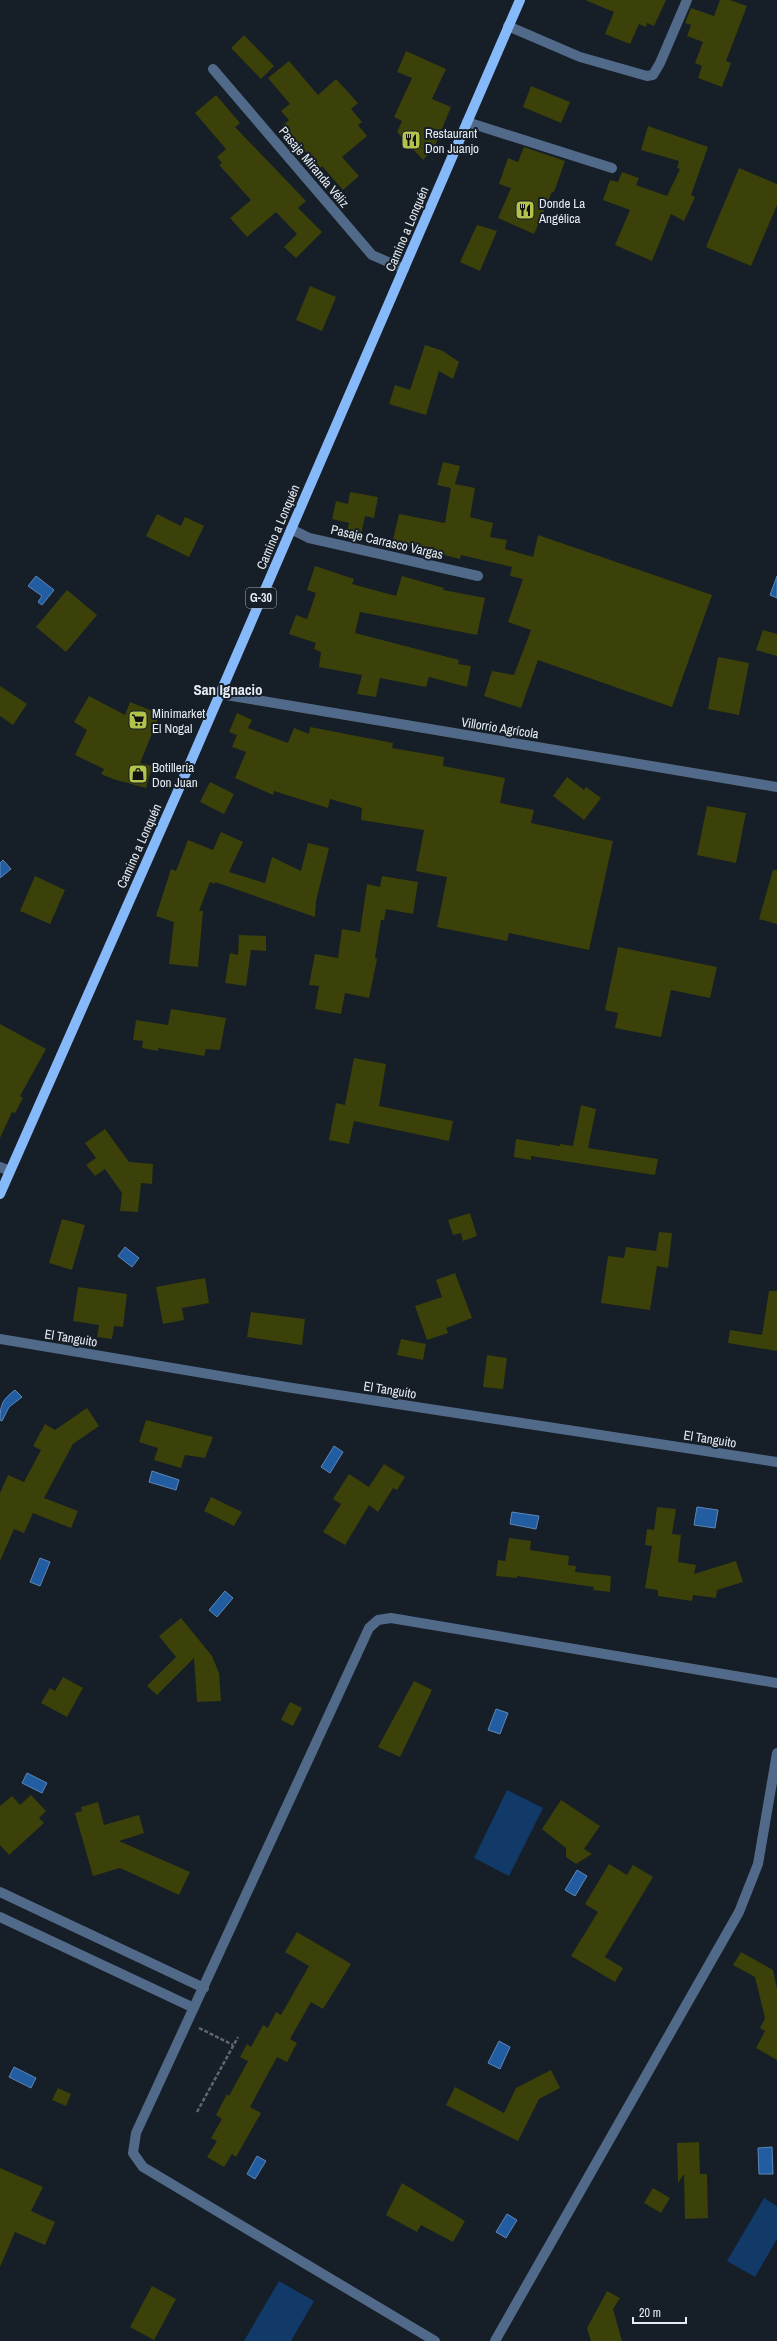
<svg xmlns="http://www.w3.org/2000/svg" width="777" height="2341" font-family="'Archivo Narrow',sans-serif">
	<rect width="100%" height="100%" fill="#161e27"/>
	<path fill="#113a69" d="M507,1790L543,1808L509,1876L474,1858Z
		M764,2198L777,2206V2239L755,2277L727,2261Z
		M279,2281L314,2301L291,2341H244Z"/>
	<path fill="#225ca1" stroke="#5d87b9" d="M36,576L54,590L42,605L38,602L42,596L28,586Z
		M777,576V598L770,595Z
		M3,860L11,869L0,878V863Z
		M125,1247L139,1258L132,1267L118,1256Z
		M15,1390L22,1397L9,1407L2,1421L0,1420C0,1404 3,1399 15,1390Z
		M334,1446L343,1452L330,1473L321,1467Z
		M152,1471L179,1480L176,1490L149,1482Z
		M697,1507L718,1510L715,1528L694,1525Z
		M512,1512L539,1516L536,1529L510,1524Z
		M40,1558L50,1562L40,1586L30,1582Z
		M225,1591L233,1598L217,1617L209,1610Z
		M496,1709L508,1713L500,1734L488,1730Z
		M27,1773L47,1783L42,1793L22,1783Z
		M577,1870L587,1876L575,1896L565,1890Z
		M499,2041L510,2047L500,2069L488,2063Z
		M14,2067L36,2078L31,2088L9,2077Z
		M772,2147L773,2174H759L758,2148Z
		M257,2156L266,2161L255,2179L247,2174Z
		M507,2214L517,2220L506,2238L496,2232Z"/>
	<path fill="#3b4108" d="M585,0H666L654,26L647,23L646,27L639,24L630,44L605,34L614,12Z
		M720,0H730L747,6L726,61L731,63L722,87L698,78L702,66L695,63L703,42L687,36L691,25L685,23L691,8L714,16Z
		M244,35L274,66L261,79L231,48Z
		M406,51L446,69L432,99L451,107L434,148L423,160L397,132L402,121L394,117L412,78L397,72Z
		M289,61L318,95L336,79L358,103L351,109L362,122L358,125L367,136L342,157L359,176L343,190L322,166L320,168L282,126L289,120L281,111L290,104L268,78Z
		M531,86L570,102L561,123L523,107Z
		M216,95L240,123L235,127L306,201L298,208L322,232L296,258L284,247L297,234L276,212L247,237L230,218L251,200L219,165L222,163L217,157L226,149L195,113Z
		M648,126L708,147L691,195L695,197L684,221L671,214L652,261L615,245L630,210L603,200L610,180L618,182L622,172L639,178L636,185L667,196L680,169L677,168L679,161L641,150Z
		M524,147L565,161L554,192H552L534,234L498,218L511,188L499,184L508,158L518,162Z
		M739,168L777,184V205L751,266L706,247Z
		M477,225L497,231L480,271L460,262Z
		M310,286L336,297L322,331L296,320Z
		M425,345L443,351L459,362L453,379L439,371L426,415L389,404L395,385L410,390Z
		M443,462L460,466L455,484L475,488L470,517L493,523L490,537L507,540L505,549L533,557L538,535L712,595L672,707L538,660L521,708L484,696L492,671L514,675L531,630L508,622L523,579L510,576L512,567L461,555L460,559L410,546L392,544L399,514L445,523L451,488L437,485Z
		M350,492L378,497L374,518L365,516L360,539L346,536L349,523L332,519L336,501L348,504Z
		M157,514L181,526L185,517L204,526L189,557L146,536Z
		M315,566L354,579L352,584L396,596L402,576L444,588L443,590L485,598L477,635L360,612L355,633L459,660L458,664L471,666L467,687L429,677L426,687L380,678L376,697L357,694L362,675L319,667L321,652L314,649L316,643L289,634L296,615L307,619L316,593L307,590Z
		M67,590L97,615L66,652L36,627Z
		M763,630L777,634V656L756,650Z
		M718,657L749,663L739,715L708,709Z
		M0,686L27,704L13,725L0,716Z
		M89,696L125,715L130,702L160,714L140,763L152,766L146,788L113,779L101,774L104,769L75,755L87,730L74,722Z
		M237,713L252,720L248,728L288,743L294,728L309,734L310,727L393,743L392,748L444,757L443,766L505,778L500,803L534,810L531,823L613,841L589,950L509,933L507,941L437,927L447,877L416,871L424,830L361,820L362,808L330,799L328,808L274,791L273,795L235,778L246,752L232,747L237,735L229,732Z
		M567,777L584,790L586,787L601,798L584,820L553,796Z
		M210,782L234,794L224,814L200,802Z
		M707,806L746,813L736,863L697,855Z
		M221,832L243,842L229,872L265,883L272,857L301,871L308,843L329,848L316,901L315,917L215,882V884L210,882L199,911H203L198,967L169,964L174,922L156,916L171,869L176,871L188,840L213,850Z
		M773,870H777V924L759,919Z
		M35,876L65,890L50,924L20,911Z
		M382,876L418,882L413,914L386,909L384,920H381L375,958L377,959L369,998L345,993L341,1014L315,1009L319,986L309,985L315,954L338,958L342,929L360,932L367,884L380,887Z
		M239,935L266,936V951L251,950L246,986L225,983L230,953L238,955Z
		M618,947L717,967L710,998L671,990L661,1037L615,1028L618,1013L605,1010Z
		M171,1009L226,1018L220,1050L206,1049L204,1056L158,1048V1051L142,1048L143,1041L133,1040L136,1020L168,1025Z
		M0,1024L46,1049L20,1096L23,1098L15,1113L12,1112L0,1138Z
		M354,1058L386,1064L379,1106L453,1121L449,1141L354,1121L349,1144L329,1140L336,1103L345,1105Z
		M581,1105L596,1109L588,1148L658,1159L655,1175L531,1156V1160L514,1157L516,1139L560,1146V1144L573,1146Z
		M105,1129L129,1162L153,1164L152,1184L141,1183L138,1212L120,1211L122,1193L105,1169L95,1176L86,1165L96,1158L85,1143Z
		M470,1213L477,1236L463,1241L461,1233L453,1235L448,1220Z
		M62,1219L85,1225L72,1270L49,1263Z
		M659,1232L672,1233L668,1268L657,1266L650,1310L601,1303L608,1256L624,1258L626,1247L656,1251Z
		M455,1273L472,1318L446,1328L448,1333L427,1340L415,1306L442,1297L436,1280Z
		M205,1278L209,1303L182,1308L184,1320L163,1324L156,1287Z
		M78,1287L127,1294L123,1327L114,1326L112,1339L97,1337L99,1325L73,1321Z
		M769,1291H777V1351L728,1343L730,1330L762,1335Z
		M251,1312L305,1319L302,1345L247,1337Z
		M401,1339L426,1344L423,1360L397,1355Z
		M487,1355L507,1358L503,1389L483,1387Z
		M87,1408L99,1426L73,1444L44,1498L78,1511L71,1528L33,1513L24,1533L14,1529L0,1561V1493L8,1475L24,1482L41,1450L33,1446L45,1424L55,1430Z
		M146,1420L213,1437L205,1458L185,1455L181,1468L154,1460L158,1448L139,1442Z
		M384,1464L405,1477L397,1490L393,1488L378,1512L369,1505L345,1545L323,1532L341,1504L333,1499L349,1474L369,1487Z
		M211,1497L242,1512L234,1526L204,1511Z
		M657,1507L676,1509L672,1534L681,1535L678,1562L696,1565L694,1574L736,1561L743,1582L717,1590L716,1598L693,1595L692,1601L658,1596V1590L645,1588L652,1546L645,1545L647,1529L654,1530Z
		M509,1538L531,1541L530,1550L569,1556L568,1565L576,1566L575,1572L611,1576L610,1592L593,1590L594,1587L517,1576V1578L496,1576L498,1560L505,1561Z
		M181,1618L212,1656L219,1673L221,1701L197,1702L194,1658L157,1695L147,1686L176,1657L159,1636Z
		M63,1677L83,1688L67,1717L41,1703L50,1688L55,1691Z
		M414,1681L432,1690L400,1757L378,1747Z
		M290,1702L302,1708L293,1726L281,1720Z
		M31,1795L46,1811L39,1818L44,1823L9,1855L0,1845V1806L12,1796L20,1805Z
		M561,1800L600,1826L584,1849L592,1854L576,1864L566,1857V1848L542,1829Z
		M98,1802L104,1825L139,1815L144,1833L119,1841L190,1872L179,1895L120,1868L93,1876L75,1813L82,1811L81,1807Z
		M609,1864L627,1875L633,1865L653,1877L605,1957L623,1968L615,1982L571,1956L598,1912L585,1904Z
		M297,1932L351,1964L323,2009L311,2002L290,2039L297,2043L287,2062L277,2057L250,2107L261,2113L236,2157L232,2154L224,2167L207,2157L217,2141L211,2138L222,2119L216,2115L227,2094L229,2096L248,2061L240,2057L247,2044L251,2047L263,2025L268,2028L276,2012L281,2015L309,1966L285,1952Z
		M741,1952L773,1970L777,1989V2060L756,2048L765,2031L760,2028L765,2018L755,1977L733,1965Z
		M551,2070L560,2088L539,2099L518,2141L446,2105L455,2087L504,2113L516,2088Z
		M58,2088L71,2094L66,2106L52,2100Z
		M699,2142L700,2174H707L708,2218L685,2219L684,2174L678,2183L677,2143Z
		M0,2168L43,2187L31,2211L55,2222L45,2245L15,2232L0,2267Z
		M402,2183L465,2221L453,2242L421,2225L417,2232L386,2215Z
		M653,2188L670,2198L661,2213L644,2203Z
		M152,2286L176,2299L154,2340L130,2327Z
		M607,2291L620,2298L613,2309L622,2341H591L587,2328Z"/>
	<g fill="none" stroke-linecap="round" stroke-linejoin="round">
		<path stroke="#5f666e" stroke-width="2.5" stroke-dasharray="4 2" stroke-linecap="butt" d="M199,2028L233,2045
			M197,2112L238,2037"/>
		<path stroke="#526a89" stroke-width="10" d="M508,26L580,57L647,76L653,75L660,63L687,0
			M213,69L372,255L404,269
			M467,122L612,168
			M291,529L309,538L478,576
			M220,694L777,787
			M0,1167L10,1171
			M0,1339L286,1387L777,1462
			M0,1892L204,1988
			M0,1917L194,2008
			M435,2341L143,2167L133,2153L136,2133L369,1628L378,1620L391,1618L777,1683
			M495,2341L739,1912L758,1864L777,1753"/>
		<path stroke="#86b9fa" stroke-width="10" d="M0,1194L181,784L520,0"/>
	</g>
	<defs>
		<symbol id="restaurant-square" viewBox="-11 -11 22 22"><rect x="-9" y="-9" width="18" height="18" rx="4" fill="#b3c24b" stroke="#161e27"/><path d="M-5-6h1v4h1v-4h1v4h1v-4h1v5L-1.5 .5V6h-2V.5L-5-1ZM5-6V6H3V1.5H1.5Q1.5-4 5-6Z" fill="#111"/></symbol>
		<symbol id="supermarket-square" viewBox="-11 -11 22 22"><rect x="-9" y="-9" width="18" height="18" rx="4" fill="#b3c24b" stroke="#161e27"/><path d="M-6-5.5h2.5l.6 2H6L4.5 2H-2.5L-4.4-4H-6ZM-1.5 3.2a1.3 1.3 0 1 0 .1 0ZM3 3.2a1.3 1.3 0 1 0 .1 0Z" fill="#111"/></symbol>
		<symbol id="shop-square" viewBox="-11 -11 22 22"><rect x="-9" y="-9" width="18" height="18" rx="4" fill="#b3c24b" stroke="#161e27"/><path d="M-5-2.5h2.3a2.7 3.5 0 0 1 5.4 0H5L5.5 6h-11ZM-1.5-2.5h3a1.5 2.3 0 0 0-3 0Z" fill="#111"/></symbol>
	</defs>
	<g fill-rule="evenodd">
		<use href="#restaurant-square" x="400" y="129" width="22" height="22"/>
		<use href="#restaurant-square" x="514" y="199" width="22" height="22"/>
		<use href="#supermarket-square" x="127" y="709" width="22" height="22"/>
		<use href="#shop-square" x="127" y="763" width="22" height="22"/>
	</g>
	<g text-anchor="middle" dominant-baseline="central" stroke-width="4" stroke-linejoin="round" paint-order="stroke">
		<rect fill="#161e27" stroke="#a8aeb5" stroke-width="1" x="246" y="588" width="30" height="20" rx="3"/>
		<g font-size="12" font-weight="bold" fill="#e6ecf2">
			<text x="261" y="598">G-30</text>
		</g>
		<g font-size="13" fill="#e6ecf2" stroke="#161e27" text-anchor="start">
			<text x="425" y="133">Restaurant<tspan x="425" dy="15">Don Juanjo</tspan></text>
			<text x="539" y="203">Donde La<tspan x="539" dy="15">Angélica</tspan></text>
			<text x="152" y="713">Minimarket<tspan x="152" dy="15">El Nogal</tspan></text>
			<text x="152" y="767">Botillería<tspan x="152" dy="15">Don Juan</tspan></text>
		</g>
		<g font-size="13" fill="#e6ecf2" stroke="#161e27">
			<text transform="translate(314 167) rotate(50)">Pasaje Miranda Véliz</text>
			<text transform="translate(407 229) rotate(-67)">Camino a Lonquén</text>
			<text transform="translate(278 527) rotate(-67)">Camino a Lonquén</text>
			<text transform="translate(387 542) rotate(13)">Pasaje Carrasco Vargas</text>
			<text transform="translate(500 728) rotate(9)">Villorrio Agrícola</text>
			<text transform="translate(139 846) rotate(-66)">Camino a Lonquén</text>
			<text transform="translate(71 1338) rotate(9)">El Tanguito</text>
			<text transform="translate(390 1390) rotate(9)">El Tanguito</text>
			<text transform="translate(710 1439) rotate(9)">El Tanguito</text>
		</g>
		<g font-size="15" font-weight="bold" fill="#e6ecf2" stroke="#161e27">
			<text x="228" y="689">San Ignacio</text>
		</g>
	</g>
	<path d="M633 2317v6h53v-6" fill="none" stroke="#e6ecf2" stroke-width="2"/>
	<text x="639" y="2317" font-size="12" fill="#e6ecf2" stroke="#161e27" stroke-width="3" paint-order="stroke">20 m</text>
</svg>
